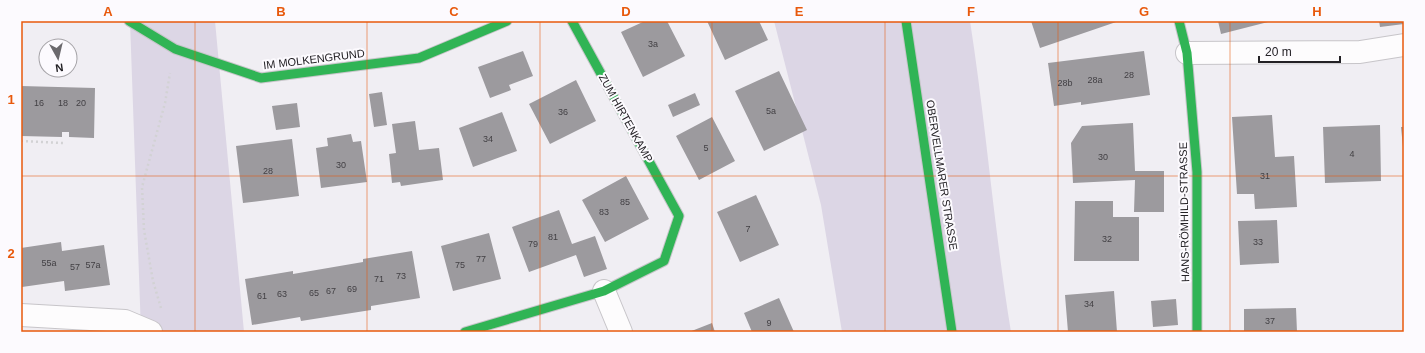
<svg xmlns="http://www.w3.org/2000/svg" width="1425" height="353" font-family="Arial,sans-serif">
	<rect width="100%" height="100%" fill="#f0eef3"/>
	<path fill="#dcd6e5" d="M130,21H215L244,332H141Z
		M774,21H970C986,124 994,229 1011,332H842L821,205Z"/>
	<path fill="#9c9a9e" d="M645,21H667L685,56L643,77L621,32Z
		M707,21H759L768,40L725,60Z
		M1031,21H1119L1040,48Z
		M1218,21H1268V22L1221,34Z
		M1379,21H1404V24L1380,27Z
		M523,51L533,76L509,85L511,90L490,98L478,67Z
		M1144,51L1150,95L1081,105V102L1054,106L1048,63Z
		M779,71L807,130L764,151L735,91Z
		M576,80L596,121L550,144L529,104Z
		M21,86L95,88L94,138L69,137V132H62V137L21,136Z
		M382,92L387,125L374,127L369,94Z
		M695,93L700,105L673,117L668,105Z
		M297,103L300,127L276,130L272,106Z
		M502,112L517,151L473,167L459,128Z
		M1272,115L1275,157L1294,156L1297,207L1255,209L1254,194H1237L1232,117Z
		M712,117L735,161L699,180L676,136Z
		M415,121L419,150L439,148L443,180L401,186L400,182L392,183L389,154L396,153L392,124Z
		M1133,123L1135,171H1164V212H1134L1135,180L1073,183L1071,143L1082,126Z
		M1380,125L1381,181L1325,183L1323,127Z
		M1401,127H1404V147H1403Z
		M351,134L353,142L361,141L367,182L321,188L316,148L328,146L327,138Z
		M292,139L299,196L243,203L236,146Z
		M626,176L649,219L605,242L582,200Z
		M756,195L779,245L740,262L717,212Z
		M1075,201H1113V217H1139V261H1074Z
		M559,210L572,244L595,236L607,269L584,277L576,255L529,272L512,227Z
		M1277,220L1279,263L1240,265L1238,221Z
		M489,233L501,279L453,291L441,246Z
		M61,242L62,251L104,245L110,285L65,291L64,281L22,287L21,248Z
		M412,251L420,298L371,306V310L301,321L300,317L252,325L245,279L293,271V274L363,262V259Z
		M1114,291L1117,332H1068L1065,295Z
		M779,298L794,332H752L744,313Z
		M1176,299L1178,325L1153,327L1151,301Z
		M1296,308L1297,332H1244V309Z
		M712,323L715,332H689Z"/>
	<g fill="none" stroke-linecap="round" stroke-linejoin="round">
		<defs>
			<path id="street" d="M1187,53L1360,52L1404,45
				M604,291L621,332
				M21,315L125,321L151,332"/>
			<path id="fast" d="M129,21L175,49L261,78L419,58L507,21
				M906,21L952,332
				M1179,21L1187,53L1197,172V332
				M465,332L604,291L664,261L679,216L572,21"/>
		</defs>
		<use href="#street" stroke="#c7c5c9" stroke-width="24"/>
		<use href="#fast" stroke="#c7c5c9" stroke-width="11"/>
		<path stroke="#d2d2d4" stroke-width="2.5" stroke-dasharray="2 3" stroke-linecap="butt" d="M21,141L63,143
			M161,308L153,281L144,230L142,187L165,103L170,73"/>
		<use href="#street" stroke="#fdfcfd" stroke-width="22"/>
		<use href="#fast" stroke="#30b455" stroke-width="9"/>
	</g>
	<path fill="none" stroke="#e8590c" stroke-width="1" stroke-opacity="0.55" d="M195,21V332M367,21V332M540,21V332M712,21V332M885,21V332M1058,21V332M1230,21V332M21,176H1404"/>
	<g text-anchor="middle" dominant-baseline="central" stroke-width="4" stroke-linejoin="round" paint-order="stroke">
		<g font-size="9" fill="#413f43">
			<text x="653" y="44">3a</text>
			<text x="1129" y="75">28</text>
			<text x="1095" y="80">28a</text>
			<text x="1065" y="83">28b</text>
			<text x="39" y="103">16</text>
			<text x="63" y="103">18</text>
			<text x="81" y="103">20</text>
			<text x="771" y="111">5a</text>
			<text x="563" y="112">36</text>
			<text x="488" y="139">34</text>
			<text x="706" y="148">5</text>
			<text x="1352" y="154">4</text>
			<text x="1103" y="157">30</text>
			<text x="341" y="165">30</text>
			<text x="268" y="171">28</text>
			<text x="1265" y="176">31</text>
			<text x="625" y="202">85</text>
			<text x="604" y="212">83</text>
			<text x="748" y="229">7</text>
			<text x="553" y="237">81</text>
			<text x="1107" y="239">32</text>
			<text x="1258" y="242">33</text>
			<text x="533" y="244">79</text>
			<text x="481" y="259">77</text>
			<text x="49" y="263">55a</text>
			<text x="93" y="265">57a</text>
			<text x="460" y="265">75</text>
			<text x="75" y="267">57</text>
			<text x="401" y="276">73</text>
			<text x="379" y="279">71</text>
			<text x="352" y="289">69</text>
			<text x="331" y="291">67</text>
			<text x="314" y="293">65</text>
			<text x="282" y="294">63</text>
			<text x="262" y="296">61</text>
			<text x="1089" y="304">34</text>
			<text x="1270" y="321">37</text>
			<text x="769" y="323">9</text>
		</g>
		<g font-size="11" fill="#232125" stroke="#fcfafe">
			<text transform="translate(314 59) rotate(-7)">IM MOLKENGRUND</text>
			<text transform="translate(626 118) rotate(61)">ZUM HIRTENKAMP</text>
			<text transform="translate(942 175) rotate(81)">OBERVELLMARER STRASSE</text>
			<text transform="translate(1184 212) rotate(-91)">HANS-RÖMHILD-STRASSE</text>
		</g>
	</g>
	<rect width="1425" height="353" fill="none" stroke="#fcfafe" stroke-width="44"/>
	<g transform="translate(58 58) rotate(172)"><circle r="19" fill="#fcfafe" stroke="#a5a3a7"/>
	<path d="M0-3L7 15L0 10L-7 15Z" fill="#6b696d"/>
	<text y="-6" font-size="11" font-weight="bold" text-anchor="middle" fill="#232125">N</text>
	</g>
	<path d="M1259 56v6h81v-6" fill="none" stroke="#232125" stroke-width="2"/>
	<text x="1265" y="56" font-size="12" fill="#232125" stroke="#fcfafe" stroke-width="3" paint-order="stroke">20 m</text>
	<rect x="22" y="22" width="1381" height="309" fill="none" stroke="#e8590c" stroke-width="1.5"/>
	<g font-size="13" text-anchor="middle" font-weight="bold" fill="#e8590c">
		<text x="108" y="16">A</text>
		<text x="281" y="16">B</text>
		<text x="454" y="16">C</text>
		<text x="626" y="16">D</text>
		<text x="799" y="16">E</text>
		<text x="971" y="16">F</text>
		<text x="1144" y="16">G</text>
		<text x="1317" y="16">H</text>
		<text x="11" y="104">1</text>
		<text x="11" y="258">2</text>
	</g>
</svg>
